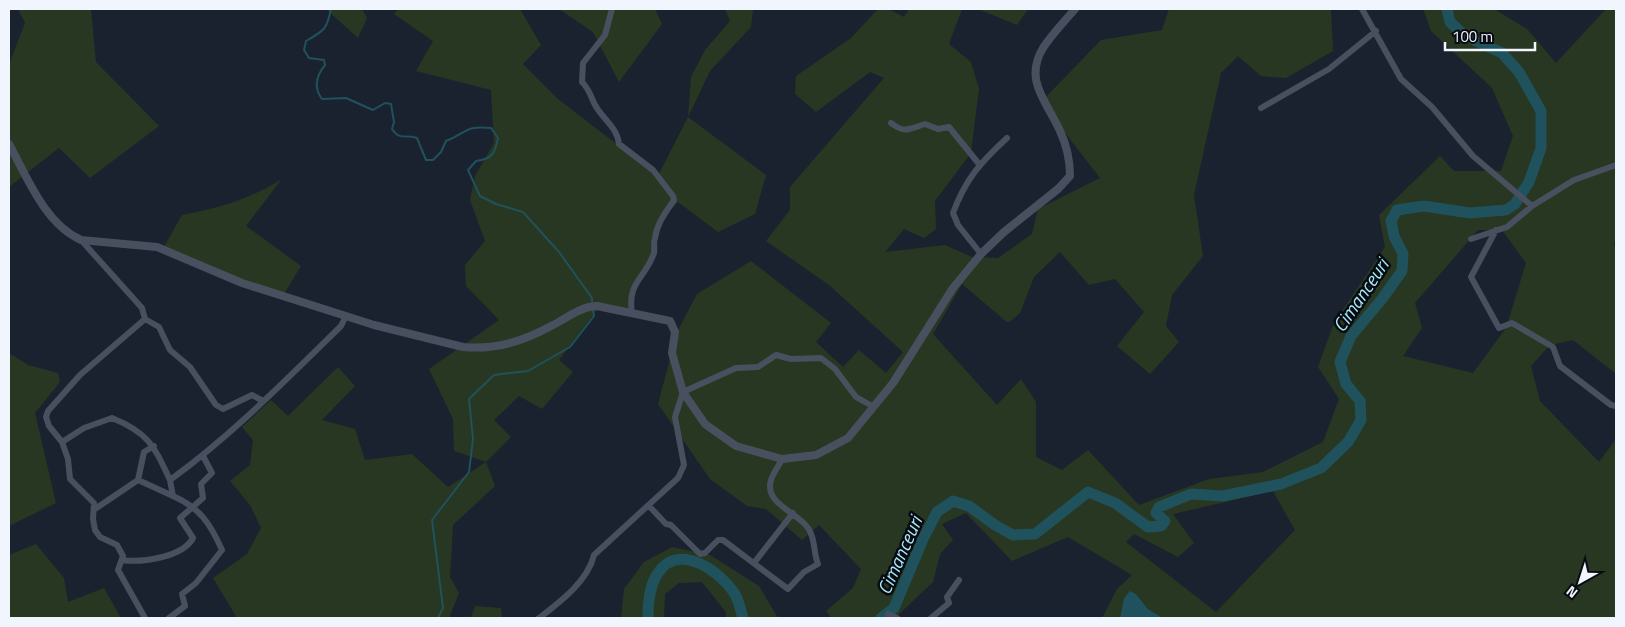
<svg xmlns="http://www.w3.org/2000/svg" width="1625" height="627" font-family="'Titillium Web',sans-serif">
	<rect width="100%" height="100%" fill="#1b222f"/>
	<path fill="#283721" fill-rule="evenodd" d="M18,9H91L96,62L159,126L90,178L59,148L9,187V64L25,23Z
		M326,9H362L367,18L358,38Z
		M398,9H520L541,45L523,64L558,99L658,176L688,117L691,77L705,50L730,21L725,9H753L751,27L710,71L688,117L766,175L755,214L718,232L678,202L656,226L655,256L632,294L633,313L599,307L559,360L573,372L542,409L519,396L494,420L511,437L486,462L495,486L453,525L450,577L459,593L449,618H237L213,578L247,554L261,528L250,505L230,481L250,465L253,440L242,427L271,400L288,416L338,367L355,386L322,420L355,429L365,460L412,454L448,487L486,462L454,451L453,419L429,369L499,320L466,286L465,265L485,241L470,200L475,176L494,143L491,90L416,71L433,41L394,14Z
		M559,9H655L662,24L619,82L593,32Z
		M878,9H888L904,17L909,9H962L949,44L971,62L979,89L971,153L935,201L936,229L924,238L904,229L885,252L945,245L972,257L998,258L1032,234L1038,209L1100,178L1041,102L1101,40L1162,30L1169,9H1330L1331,11L1333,51L1286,78L1261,76L1238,56L1221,73L1194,195L1203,256L1172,295L1166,326L1179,342L1150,374L1117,346L1144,312L1115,279L1089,285L1060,252L1034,277L1020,313L1008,323L962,284L933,334L997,405L1021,379L1036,402V457L1062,470L1088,450L1139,505L1209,479L1263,472L1323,442L1339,399L1318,367L1334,323L1385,247L1379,215L1440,156L1454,171H1501L1513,136L1492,88L1431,31L1423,9H1494L1527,29L1556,63L1606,9H1616V238L1614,245L1616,249V374L1573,340L1550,345L1531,366L1540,401L1599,462L1616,439V618H1163L1148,609L1136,594L1124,598L1120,618H1102L1117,589L1132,575L1068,537L1012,561L966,513L942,524L953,540L940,554L933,582L895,618H832L826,611L853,588L861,569L819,525L802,540L766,509L747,506L710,479L658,404L677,332L697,294L751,261L831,323L816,342L843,367L859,350L886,373L903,352L829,285L766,241L790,210V187L884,78L870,72L816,112L795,94L796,76L851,38ZM1478,230H1502L1526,263L1506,328L1473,373L1403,356L1422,328L1415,303ZM1273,491L1295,530L1216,612L1126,542L1134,534L1178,557L1194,543L1173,514Z
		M978,9H1028L1017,25Z
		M281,180L246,226L301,266L284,294L221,277L164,247L182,215C223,207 244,201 281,180Z
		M9,353L28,365L58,373L60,382L35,413L56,503L9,526Z
		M36,544L64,578L68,602L104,588L121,618H9V555Z
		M672,547L710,555L759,586L778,618H726V612L702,582L679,583L665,594L664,618H621L624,589L644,562Z
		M475,606L501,608L502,618H471Z"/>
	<path fill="#1f525c" d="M1130,591L1136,594L1148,609L1163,618H1120L1124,598Z"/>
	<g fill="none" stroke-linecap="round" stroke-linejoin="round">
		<path stroke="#1f525c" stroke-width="2" d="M331,9C327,29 324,31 306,41L304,50L309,58L324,60L325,65C316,76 313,87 322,99L346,98L373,110L385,103L391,104L394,122L392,129C400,141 405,134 417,138L426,160H433L441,152L446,141C467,133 465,125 491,128L498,138C495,154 492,159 476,161L468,170L480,196L496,204L523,212L559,252L592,298V305
			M438,618L443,608L432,520L469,472L473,439L469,399L494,375L528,371L570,347L594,316L593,310"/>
		<path stroke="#1f525c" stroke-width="11" d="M648,618C648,603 649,586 658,573C679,541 722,572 736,596C739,603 741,611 743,618
			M881,618L894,608L923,539L937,512L953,501L969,506L995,525L1013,535L1035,534L1088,492L1115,503L1148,527L1161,526L1165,521L1156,513L1159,507L1191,494L1223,496L1281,484L1321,468L1348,442L1361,420L1360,401L1346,384L1340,362L1351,336L1382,299L1402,271L1403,254L1394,236L1391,221L1397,210L1424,206L1470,213L1506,210L1515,204L1529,182L1541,148V111L1519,72L1502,53L1464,35L1450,22L1447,9"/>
		<path stroke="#48505f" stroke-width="6" d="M612,9L605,35L583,63L582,82C589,89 590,94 594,103C601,118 617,126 619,144L653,170L673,196L674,200C666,212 657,223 655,238C653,243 655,248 654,253C645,279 627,282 632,313
			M1362,9L1401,79L1432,107L1473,156L1532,206L1574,180L1616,165
			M1261,108L1329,69L1376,31
			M891,123C905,134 909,129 925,124L938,129L949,127L979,164
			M1496,230L1471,277L1499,328L1512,323L1553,347L1560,366L1611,405L1616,406
			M1471,239L1507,227L1532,206
			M81,240L142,308L145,319L80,375L48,411L46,417L49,426L62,442L68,459L70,479L94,503L93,519L95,530L100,537L117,545L123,556L118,570L145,618
			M981,254L958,225L953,213C966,178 981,162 1007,138
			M145,319L159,327L170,350L190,367L216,405L223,409L252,395L263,401
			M62,442L84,428L112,418C149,433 154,446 170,480C232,435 286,380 341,326L346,316
			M138,480L173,496
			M649,506L666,524L671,525L700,554L705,553L718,540H723L788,589L804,572L818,564C814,554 815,543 811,534C804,513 763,506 771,480C773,473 779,466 782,459
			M95,509L138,480L144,452L154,446
			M122,560C142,563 183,557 193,538L180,518L203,498L201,484L212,473L203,456
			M754,563L793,513
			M888,614L897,618
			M169,618L185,606L182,594L196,583L222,550C210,523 200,508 173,496L170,480
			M539,618C560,602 588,581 594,555L678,478L684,465L675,417L683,392L736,368L758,367L776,355L791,359L821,358L835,369L856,397L874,407
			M931,618L949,603L947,597L959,580"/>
		<path stroke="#48505f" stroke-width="8" d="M9,144C27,177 45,224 81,240L157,247L242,283L374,325L463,347C496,350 524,341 553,325C565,319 576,310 589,307L597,306L670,321L675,332L672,353L683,392L705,424L736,446L782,459L816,455L848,438L893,383L953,288L981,254L1004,232L1058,189L1070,176C1070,159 1067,146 1060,131C1048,103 1023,81 1043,48C1052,34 1064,22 1075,9"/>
	</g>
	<g text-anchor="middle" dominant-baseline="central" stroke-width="5" stroke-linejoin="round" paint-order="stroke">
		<g font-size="19" font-style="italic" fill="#a8eaf9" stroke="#080b11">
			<text transform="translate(1360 295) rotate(-56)">Cimanceuri</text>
			<text transform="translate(899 555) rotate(-66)">Cimanceuri</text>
		</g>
	</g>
	<rect width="1625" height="627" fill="none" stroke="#f0f5fe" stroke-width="20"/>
	<g transform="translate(1580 582) rotate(219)" stroke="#080b11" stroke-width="4" paint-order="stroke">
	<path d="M0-4L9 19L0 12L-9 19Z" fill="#f0f5fe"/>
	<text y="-8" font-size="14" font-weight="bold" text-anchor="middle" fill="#f0f5fe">N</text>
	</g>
	<path d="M1445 42v8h90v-8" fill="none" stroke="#f0f5fe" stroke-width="2.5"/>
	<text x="1452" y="42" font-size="15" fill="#f0f5fe" stroke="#080b11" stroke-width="4" paint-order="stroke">100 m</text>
</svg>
